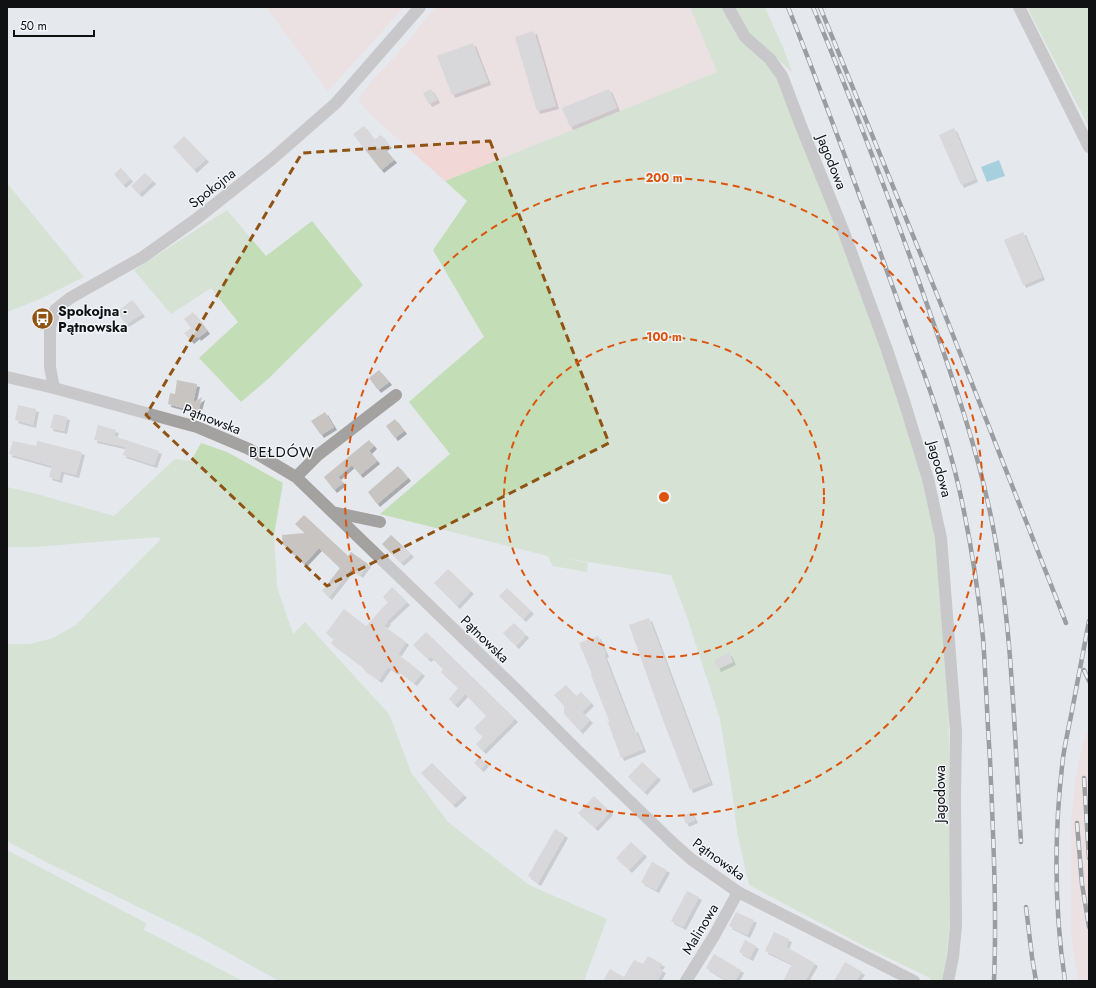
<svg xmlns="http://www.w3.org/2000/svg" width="1096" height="988" font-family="Jost,sans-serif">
	<defs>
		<filter id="shadow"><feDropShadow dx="3" dy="3" stdDeviation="0" flood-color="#0004"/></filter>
	</defs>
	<rect width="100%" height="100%" fill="#e5e8ec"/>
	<path fill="#f1d7d5" d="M266,7H404L328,91Z
		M436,7H690L717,72L445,181L369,113L358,99L371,82L406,44L432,11Z
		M1089,725V981H1078L1071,933V823L1075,783L1082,747Z"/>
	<path fill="#c3ddb6" d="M690,7H722L776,76L866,304L909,431L925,484L937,538L948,673L951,911L947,952L944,981H932L928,977L862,945L749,885L737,832L732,791L720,719L686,614L671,575L562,558L588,563L587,572L553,566L548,556L380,514L450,454L409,402L427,386L484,337L433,250L467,201L445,181L717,72Z
		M733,7H765L784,50L792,72L751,35Z
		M1027,7H1089V127Z
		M7,183L84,277L40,299L7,312Z
		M227,210L266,256L312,221L363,285L268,379L241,402L199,358L238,322L211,288L171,314L134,270Z
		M201,443L227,452L283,483L274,535L277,587L293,634L305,622L389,714L411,772L448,822L529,885L607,919L584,981H279L200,937L46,862L7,841V644H30L53,638L76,625L161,539L158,537L34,547H7V487L33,493L114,516L175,459L191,461Z
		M7,850L146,923L144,930L243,981H7Z"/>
	<path fill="#59b3cd" d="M999,160L1005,176L987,182L981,167Z"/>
	<path fill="#c8c4c1" filter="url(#shadow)" d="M534,31L556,106L537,111L515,37Z
		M473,43L488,82L452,95L437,56Z
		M431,89L437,100L429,104L423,93Z
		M609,89L617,108L570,127L562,108Z
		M364,126L374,140L381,135L389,145L384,148L394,160L381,170L353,134Z
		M954,128L975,179L961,185L939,135Z
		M184,136L206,159L194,170L173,147Z
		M121,168L130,179L123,185L114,174Z
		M145,173L153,181L139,194L131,186Z
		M1023,232L1042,277L1023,285L1004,240Z
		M132,300L142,314L126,324L117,312Z
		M193,312L207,331L198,338L197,336L191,341L184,333L191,328L184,319Z
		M379,370L389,382L378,390L369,378Z
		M177,380L197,384L193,403L202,397L198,412L168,404L170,393L175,394Z
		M18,405L36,409L33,425L15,420Z
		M325,412L334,427L321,435L311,421Z
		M54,414L67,417L64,431L50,428Z
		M395,419L404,431L395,438L386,426Z
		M98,425L116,430L114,436L159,451L154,465L123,455L126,447L94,440Z
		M369,440L374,446L369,451L377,461L360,475L352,465L338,477L343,483L334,490L324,477Z
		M13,441L36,446L37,441L82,452L76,475L61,471L59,480L49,477L52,466L9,454Z
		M398,466L408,478L377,504L368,492Z
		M304,515L348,556L351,552L368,564L360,575L351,569L329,597L322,591L340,568L319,548L304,564L283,545L282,535L305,533L295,524Z
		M391,535L411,554L401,563L382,544Z
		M448,569L471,591L457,606L434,583Z
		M392,587L407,602L387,621L388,622L384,626L406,642L398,654L422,673L414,683L397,670L396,672L388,667L379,680L362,668L363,667L331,643L334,639L326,633L344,609L366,626L388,602L383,597Z
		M507,588L531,611L523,619L499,596Z
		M649,618L710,782L690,790L663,720L629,625Z
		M514,623L526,635L516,646L503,633Z
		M426,632L515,719L483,751L476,744L483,737L474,728L486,716L465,694L455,705L449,699L458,688L441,672L443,669L431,657L428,659L413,645Z
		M598,636L606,654L604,655L633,730L635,729L643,749L621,758L607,720L610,723L591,675L592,674L579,643Z
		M729,653L733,662L718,669L714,660Z
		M566,685L576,696L581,692L591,703L582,712L590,720L580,731L564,714V706L554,695Z
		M479,757L486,763L481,769L474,763Z
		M642,762L658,777L644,792L628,777Z
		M432,763L464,795L453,805L421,773Z
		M594,796L610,812L595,828L578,813Z
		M691,812L695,820L686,824L683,816Z
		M555,829L565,835L538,883L528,876Z
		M631,842L644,854L629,870L616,858Z
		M652,862L667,870L656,890L641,882Z
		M687,891L699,897L683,927L671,921Z
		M736,912L754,920L747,935L729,926Z
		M774,932L789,939L786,947L815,963L805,981H783L792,964L765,951Z
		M745,940L756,946L750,958L739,952Z
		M714,954L741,970L735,981H727L706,968Z
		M648,956L662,964L659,968L663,970L657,981H603L610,969L624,977L634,960L643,964Z
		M845,962L862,972L856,981H834Z"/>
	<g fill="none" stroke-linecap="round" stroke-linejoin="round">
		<path stroke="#a4a1a1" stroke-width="12" d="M728,7L745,37L770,59L782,76L801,126L843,230L886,347L904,401L928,479L941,538L956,732L955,796L956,926L953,957L948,981
			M1019,7L1089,147
			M7,377L54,388L197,427L249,449L296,477L517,690L579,752L673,843L691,859L738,892L914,981
			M54,388L50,367V328L55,310L70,298L143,257L195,220L271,160L336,103L420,7
			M296,477L318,455L396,395
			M332,512L380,522
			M686,981L714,936L738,892"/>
		<defs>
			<path id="rail" d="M788,7C826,102 861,199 896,296C918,359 944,422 959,488C970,537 978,587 983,638C986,678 987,718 990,759C993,833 997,907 994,981
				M813,7C855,109 895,212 931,316C954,382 977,448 991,517C1013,624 1014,733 1021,842
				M820,7L938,297L1066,623
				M1084,670L1089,681
				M1084,778L1089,858
				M1077,823L1082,884L1089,927
				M1026,907L1032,957L1036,981
				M1065,981C1054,907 1054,832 1063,758C1065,744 1068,730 1071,716C1077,684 1083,652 1089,621"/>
		</defs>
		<use href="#rail" stroke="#424346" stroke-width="4.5"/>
		<use href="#rail" stroke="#f2f5f9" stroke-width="3" stroke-dasharray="9" stroke-linecap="butt"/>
	</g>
	<path d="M0 0H1096V988H0ZM490,141L609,443L327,586L146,415L302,153Z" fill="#e5e8ec" fill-opacity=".55" fill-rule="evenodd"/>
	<path fill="none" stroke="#8f5313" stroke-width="3" stroke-dasharray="8 5" stroke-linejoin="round" d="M490,141L609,443L327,586L146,415L302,153Z"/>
	<g fill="none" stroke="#dd550c" stroke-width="2" stroke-dasharray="7 5">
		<circle cx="664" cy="497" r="160"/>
		<circle cx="664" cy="497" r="319"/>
	</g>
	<defs>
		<symbol id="bus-disc" viewBox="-11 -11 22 22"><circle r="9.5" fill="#8f5313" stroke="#f2f5f9"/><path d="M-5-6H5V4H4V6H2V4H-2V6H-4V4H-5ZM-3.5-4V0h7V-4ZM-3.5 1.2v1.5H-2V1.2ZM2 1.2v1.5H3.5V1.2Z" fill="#fff"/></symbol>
	</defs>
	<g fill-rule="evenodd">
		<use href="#bus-disc" x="30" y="306" width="25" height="25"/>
	</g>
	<g text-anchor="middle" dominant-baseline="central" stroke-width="3" stroke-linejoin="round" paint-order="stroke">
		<g font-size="14" fill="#101113" stroke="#f2f5f9">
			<text transform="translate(832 162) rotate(68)">Jagodowa</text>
			<text transform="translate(212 188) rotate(-38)">Spokojna</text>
			<text transform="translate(212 419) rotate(21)">Pątnowska</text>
			<text transform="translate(940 469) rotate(75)">Jagodowa</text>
			<text transform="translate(485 639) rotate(44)">Pątnowska</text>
			<text transform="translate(940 794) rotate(-90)">Jagodowa</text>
			<text transform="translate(719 859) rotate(36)">Pątnowska</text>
			<text transform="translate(700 929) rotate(-59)">Malinowa</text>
		</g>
		<g font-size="14" font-weight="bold" fill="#101113" stroke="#f2f5f9" text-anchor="start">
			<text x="58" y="311">Spokojna -<tspan x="58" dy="16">Pątnowska</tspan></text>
		</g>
		<g font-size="15" letter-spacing="1" fill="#101113" stroke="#f2f5f9">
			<text x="282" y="452">BEŁDÓW</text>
		</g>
	</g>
	<circle cx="664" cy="497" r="6" fill="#dd550c" stroke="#f2f5f9" stroke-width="2"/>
	<g font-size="12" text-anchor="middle" font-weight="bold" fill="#dd550c" stroke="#f2f5f9" stroke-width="3" stroke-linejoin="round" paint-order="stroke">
		<text x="664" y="182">200 m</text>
		<text x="664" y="341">100 m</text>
	</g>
	<rect width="1096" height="988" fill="none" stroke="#101113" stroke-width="16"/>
	<path d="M14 30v6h80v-6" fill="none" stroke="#101113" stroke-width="2"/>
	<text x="20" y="30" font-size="12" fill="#101113" stroke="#f2f5f9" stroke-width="3" paint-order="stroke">50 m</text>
</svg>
